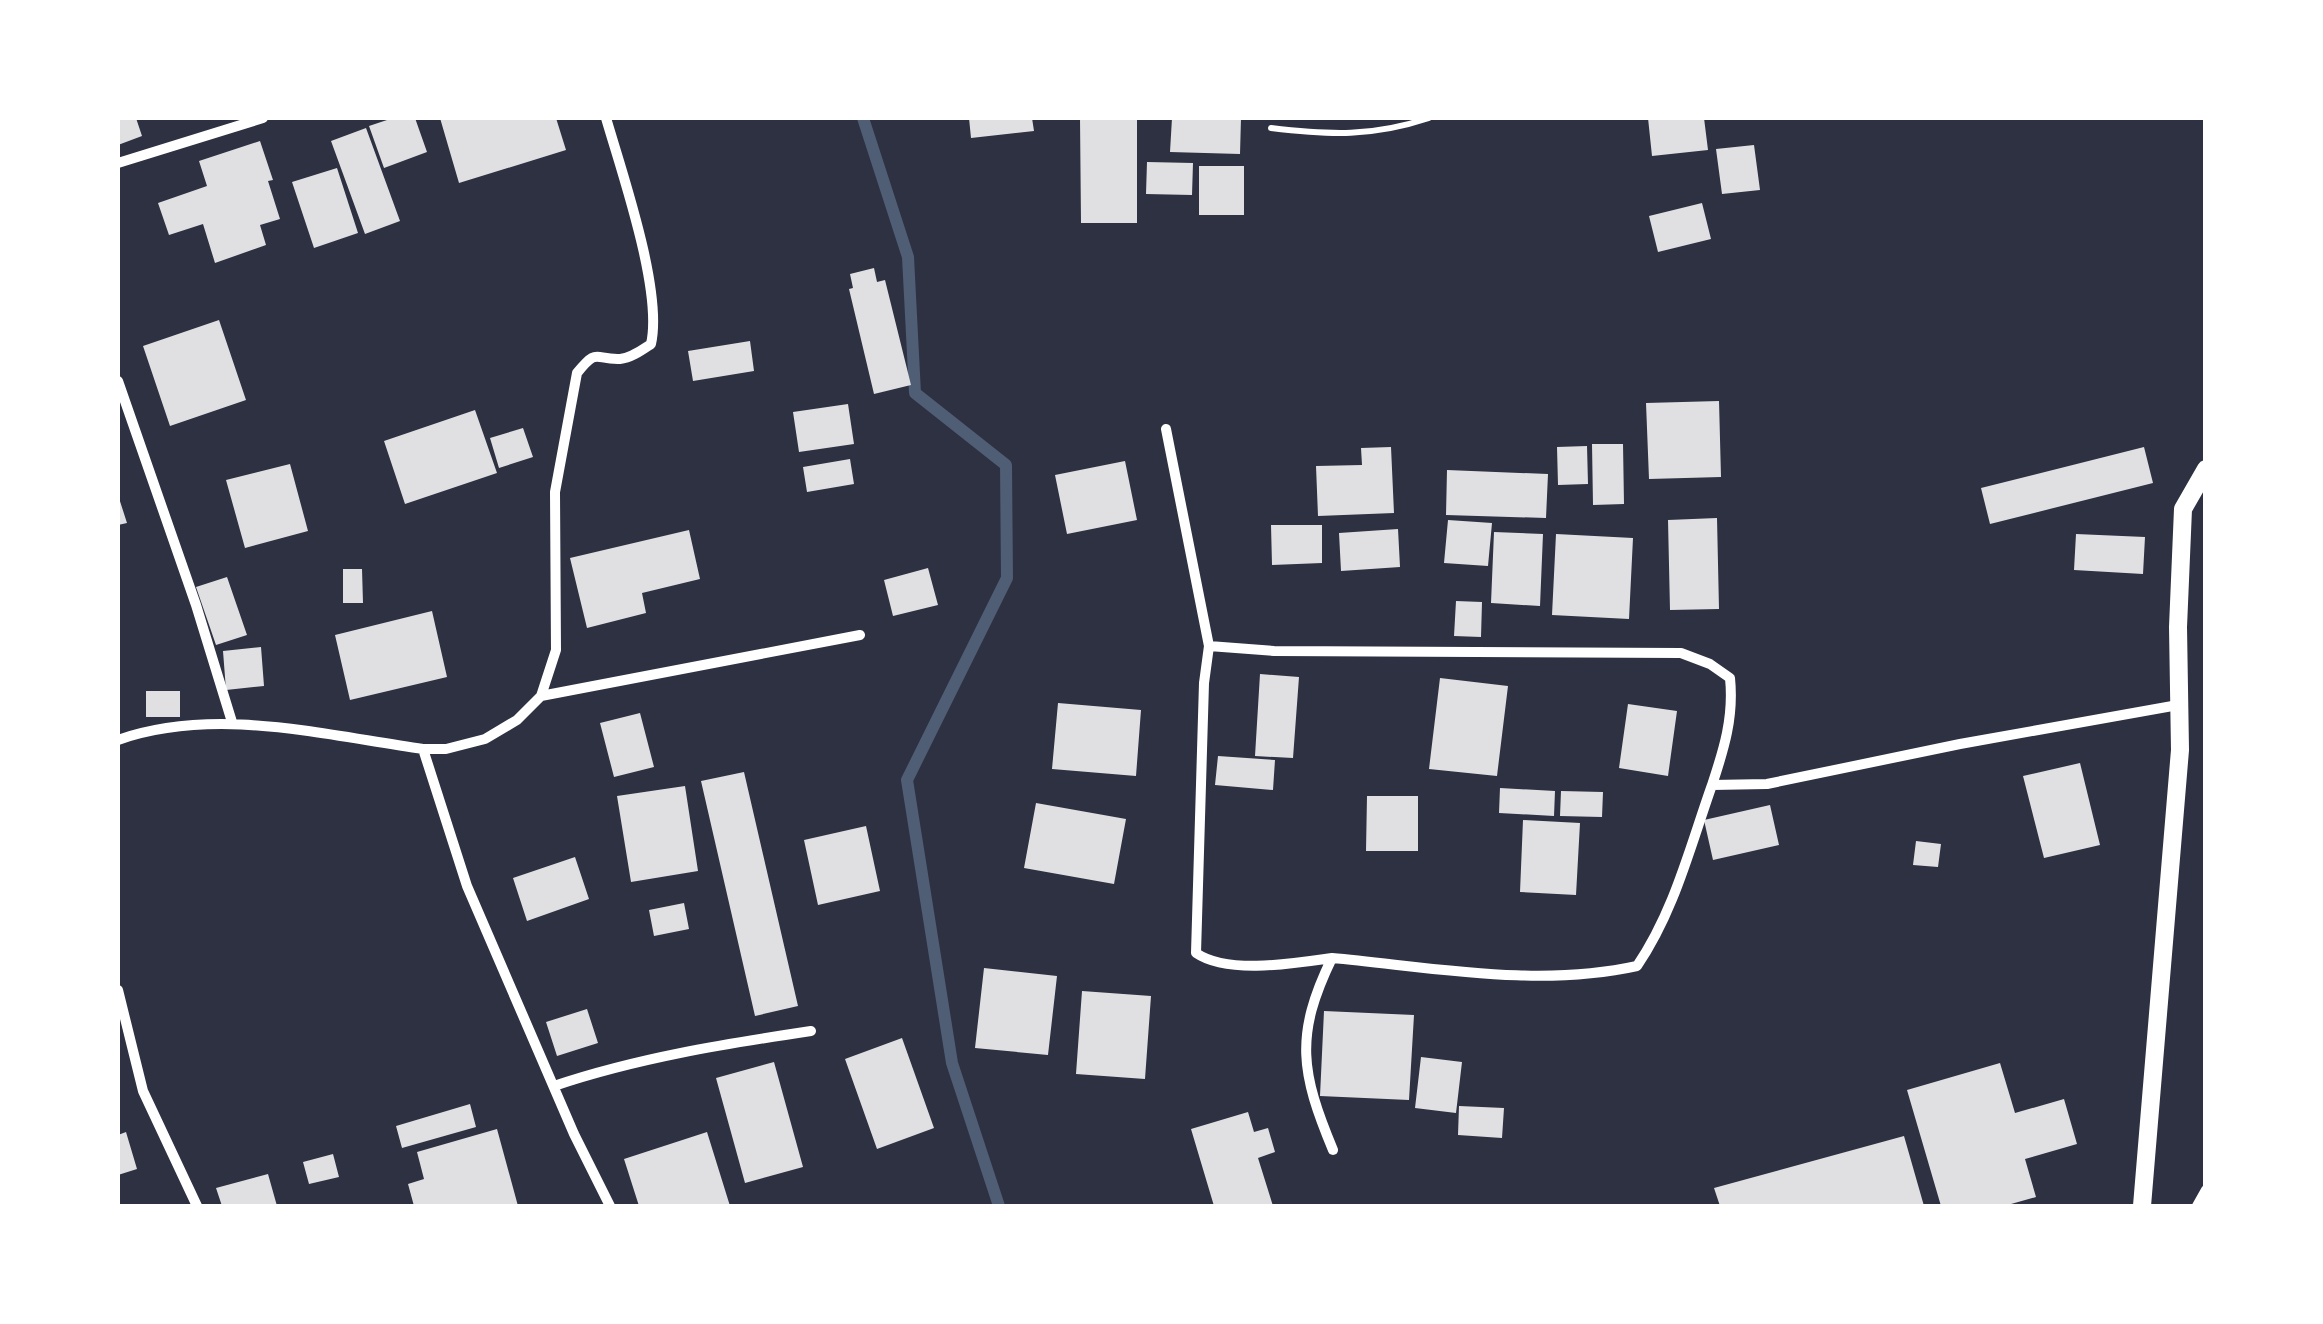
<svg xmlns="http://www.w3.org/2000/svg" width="2323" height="1324" font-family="Quicksand,sans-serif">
	<rect width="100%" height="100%" fill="#2d3142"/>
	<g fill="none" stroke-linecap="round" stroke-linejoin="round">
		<path stroke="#4f5d75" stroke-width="12" d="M863,118L908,257L915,393L1006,465L1007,578L907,780L952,1063L999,1206"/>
	</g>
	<path fill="#e0e0e3" d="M118,118H136L142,136L118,145Z
		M393,118H415L427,152L384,168L369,126Z
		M440,118H556L566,150L459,183Z
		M969,118H1032L1034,131L971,138Z
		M1080,118H1137V223H1081Z
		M1172,118H1241L1240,154L1170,152Z
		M1648,118H1704L1708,150L1652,156Z
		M366,128L400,221L365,234L331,141Z
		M260,141L273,180L268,181L280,219L260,225L266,245L215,263L203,224L169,235L158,203L207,186L199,161Z
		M1754,145L1760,190L1722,194L1716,149Z
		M1147,162L1193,163L1192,195L1146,194Z
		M1199,166H1244V215H1199Z
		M337,168L358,233L314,248L292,182Z
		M1702,203L1711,239L1658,252L1649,216Z
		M874,268L877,282L885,280L911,385L874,394L849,289L853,288L850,274Z
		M219,320L246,400L170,426L143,346Z
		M750,341L754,371L693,381L688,351Z
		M1719,401L1721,477L1649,479L1646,403Z
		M848,404L854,444L799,452L793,412Z
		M475,410L497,473L405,504L384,441Z
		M523,428L533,457L499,468L490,438Z
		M1592,444H1623L1624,504L1593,505Z
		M1587,446L1588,484L1558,485L1557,447Z
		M1391,447L1394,513L1318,516L1316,466L1362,465L1361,448Z
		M2144,447L2153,483L1990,524L1981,488Z
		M850,459L854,484L807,492L803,467Z
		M1125,461L1137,520L1067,534L1055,475Z
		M290,464L308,531L245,548L226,480Z
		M1447,470L1548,474L1546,518L1446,515Z
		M118,495L127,523L118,525Z
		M1717,518L1719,609L1670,610L1668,520Z
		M1448,520L1492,523L1488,566L1444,563Z
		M1271,525H1322V563L1272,565Z
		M1398,529L1400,567L1341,571L1339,533Z
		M689,530L700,579L642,593L646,613L587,628L570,558Z
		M1494,532L1543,534L1540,606L1491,603Z
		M1556,534L1633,538L1629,619L1552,615Z
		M2076,534L2145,537L2143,574L2074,570Z
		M928,568L938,605L893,616L884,580Z
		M343,569H362L363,603H343Z
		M227,577L247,635L216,645L196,587Z
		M1456,601L1482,602L1481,637L1454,636Z
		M432,611L447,677L350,700L335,635Z
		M261,647L264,686L226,690L223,651Z
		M1260,674L1299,677L1293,758L1255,756Z
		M1440,678L1508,686L1497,776L1429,769Z
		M146,691H180V717H146Z
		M1058,703L1141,710L1136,776L1052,769Z
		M1628,704L1677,711L1668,776L1619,768Z
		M640,713L654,767L614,777L600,723Z
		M1218,756L1275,760L1273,790L1215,785Z
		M2080,763L2100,845L2044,858L2023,776Z
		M744,772L798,1006L755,1016L701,781Z
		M685,786L698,871L631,882L617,796Z
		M1500,788L1555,791L1554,816L1499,813Z
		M1561,791L1603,792L1602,817L1560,816Z
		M1367,796H1418V851H1366Z
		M1036,803L1126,819L1114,884L1024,868Z
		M1770,805L1779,845L1713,860L1704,820Z
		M1523,820L1580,823L1576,895L1520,892Z
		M866,826L880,891L818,905L804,840Z
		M1916,841L1941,844L1938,867L1913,865Z
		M575,857L589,899L527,921L513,878Z
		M684,903L689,929L654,936L649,910Z
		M984,968L1057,976L1048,1055L975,1048Z
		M1082,991L1151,996L1145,1079L1076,1074Z
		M587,1009L598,1043L557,1056L546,1022Z
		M1324,1011L1414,1015L1409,1100L1320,1096Z
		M902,1038L934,1128L877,1149L845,1059Z
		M1421,1057L1462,1062L1456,1113L1415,1108Z
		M774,1062L803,1167L745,1183L716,1078Z
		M2000,1063L2015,1113L2064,1099L2077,1144L2025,1159L2036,1197L2004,1206H1941L1907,1090Z
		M470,1104L476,1127L402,1148L396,1126Z
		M1459,1106L1504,1108L1502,1138L1458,1135Z
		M1248,1112L1254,1132L1268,1128L1275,1152L1258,1158L1273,1206H1214L1191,1129Z
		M497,1129L518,1206H414L408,1184L424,1179L417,1152Z
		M126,1132L137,1169L118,1175V1135Z
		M707,1132L730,1206H639L624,1159Z
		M1904,1136L1924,1206H1720L1714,1188Z
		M333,1154L339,1177L309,1184L303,1162Z
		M268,1174L277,1206H222L216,1188Z"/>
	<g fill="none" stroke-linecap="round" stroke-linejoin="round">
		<path stroke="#fff" stroke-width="6" d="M1271,128C1330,135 1372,137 1429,118"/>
		<path stroke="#fff" stroke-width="10" d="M118,163L263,118
			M118,381L196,605L232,722
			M1166,429L1209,646
			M541,696L860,635
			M118,740C215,706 323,735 423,749L467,886L574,1134L610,1206
			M423,749H446L485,739L517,720L541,696L556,650L555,492L577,373C598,347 594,360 620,359C631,358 642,350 651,344C663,291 622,173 606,118
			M1332,958C1431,967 1538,988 1637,966C1674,912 1690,847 1712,785
			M118,990L143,1091L197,1206
			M554,1086C637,1058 724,1044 811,1031
			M1333,1150C1301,1073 1294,1036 1332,958C1296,963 1228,975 1196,953L1204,683L1209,646L1274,651L1681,653L1710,664L1730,678C1734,717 1724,749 1712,785L1767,784L1960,744L2178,705
			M2197,1206L2206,1190"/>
		<path stroke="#fff" stroke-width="18" d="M2142,1206L2180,750L2178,627L2183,509L2206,469"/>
	</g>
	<rect width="2323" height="1324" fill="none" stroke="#ffffff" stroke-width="240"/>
</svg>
